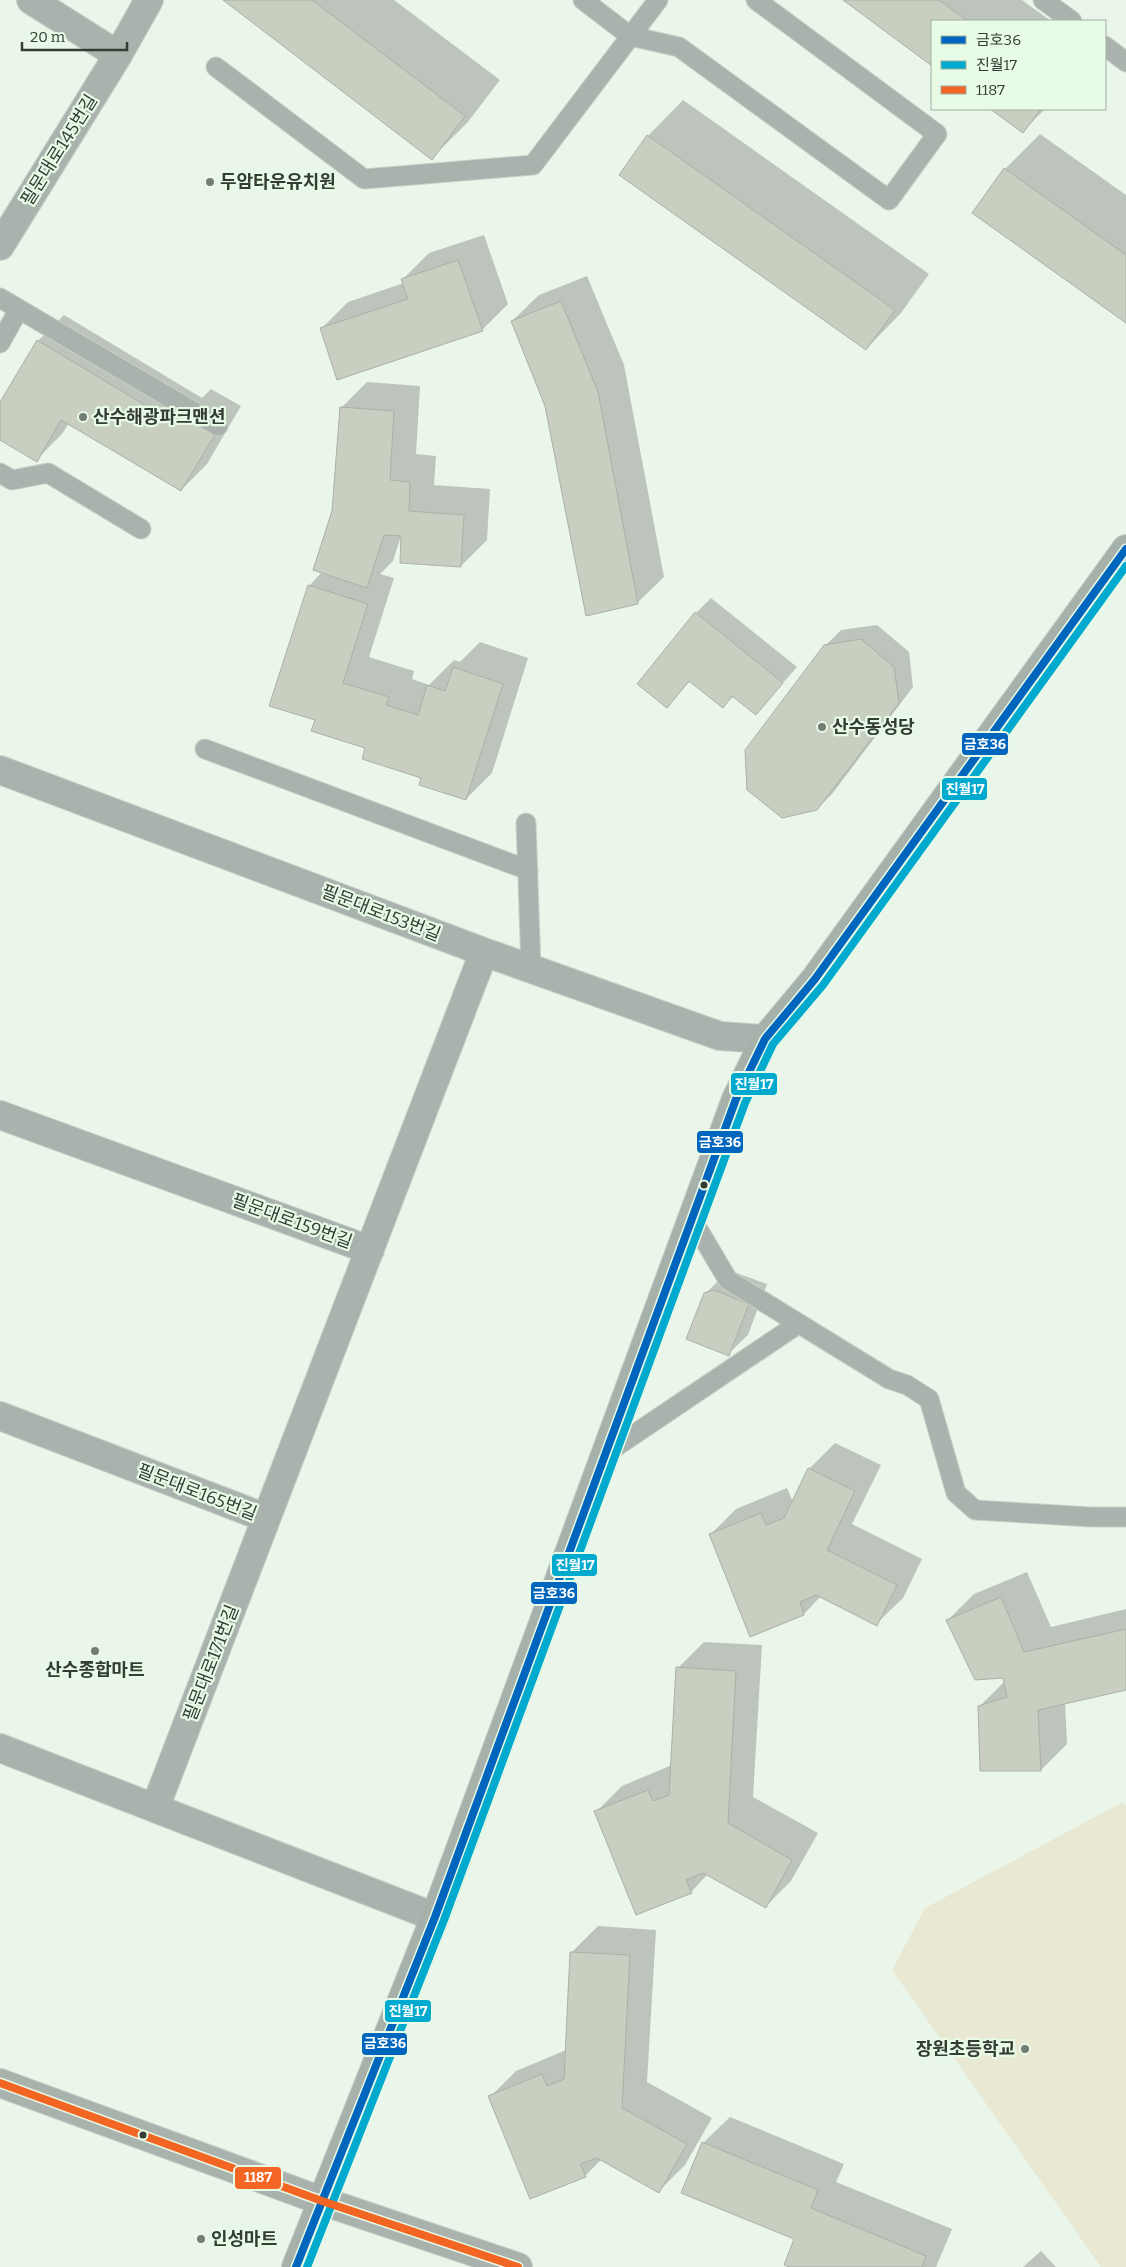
<svg xmlns="http://www.w3.org/2000/svg" width="1126" height="2267" font-family="Bitter,'Noto Sans KR',serif">
	<rect width="100%" height="100%" fill="#ebf6eb"/>
	<path fill="#e8e8d3" d="M1123,1802L1126,1806V2267H1101L892,1970L925,1908Z"/>
	<path fill="#0003" d="M225,0H394L500,80L467,123L432,158Z
		M845,0H1022L1051,21H932V64Z
		M683,100L929,274L901,313L866,349L648,136Z
		M993,109H1045L1023,131Z
		M1040,134L1126,195V321L1005,169Z
		M484,235L508,304L482,330L322,328L348,302L404,283L403,279L429,253Z
		M587,276L624,365L664,577L637,603L546,406L512,321L539,295Z
		M64,315L202,398L211,389L241,406L207,464L181,490L69,423L62,434L36,460L0,438V405L38,341Z
		M367,382L420,386L416,454L436,456L434,485L490,489L487,540L461,566L402,533L393,561L380,574L394,578L369,657L414,671L412,679L429,685L454,660L460,662L480,642L528,658L492,773L466,799L316,719L309,586L322,572L333,511L341,408Z
		M711,598L797,667L756,714L734,696L723,706L691,680L667,706L696,613Z
		M877,625L909,652L913,687L832,794L817,809L825,646L841,630Z
		M734,1272L767,1284L748,1335L728,1354L705,1294L725,1274Z
		M835,1443L881,1465L852,1524L922,1559L903,1598L876,1624L821,1596L804,1614L751,1635L710,1535L736,1509L787,1488L792,1500L794,1499L809,1469Z
		M1027,1572L1051,1627L1126,1609V1689L1065,1703L1067,1744L1041,1770L980,1706L1005,1681L1004,1677L948,1620L974,1594Z
		M704,1642L762,1645L753,1797L818,1833L791,1881L765,1907L708,1874L691,1892L596,1812L622,1786L672,1765L678,1668Z
		M598,1926L656,1930L647,2082L712,2118L685,2165L659,2191L602,2159L585,2176L490,2097L516,2071L566,2050L572,1952Z
		M730,2117L844,2164L836,2182L952,2229L936,2267H792L796,2238L703,2143Z
		M1041,2251L1056,2267H1023Z"/>
	<path fill="#c8cfc1" stroke="#aab0a6" d="M223,0H312L465,116L432,160Z
		M843,0H939L968,21H932V66Z
		M990,109H1041L1023,133Z
		M647,135L895,310L866,350L619,175Z
		M1004,168L1126,255V323L972,213Z
		M458,260L483,331L337,380L320,328L408,299L401,279Z
		M561,301L598,392L638,604L586,616L545,406L511,321Z
		M37,340L178,425L184,414L216,433L181,491L61,420L37,462L0,440V402Z
		M340,407L394,411L390,480L410,482L409,511L464,515L461,567L400,563L401,536L384,535L367,588L313,570L332,511Z
		M308,585L368,604L343,683L389,697L386,705L418,715L427,685L445,691L453,667L503,684L466,800L419,785L421,778L362,759L365,748L311,731L315,720L269,706Z
		M695,612L783,683L756,715L732,696L723,708L689,681L667,708L637,684Z
		M861,639L894,667L899,703L817,810L782,818L747,790L745,750L824,645Z
		M714,1290L749,1304L729,1356L686,1339L704,1293Z
		M808,1468L855,1491L827,1550L897,1585L877,1626L816,1595L800,1602L804,1615L750,1637L709,1534L761,1513L766,1525L784,1518Z
		M1001,1597L1024,1652L1126,1629V1690L1038,1710L1041,1771H980L978,1706L1007,1697L1003,1678L975,1680L946,1620Z
		M676,1667L736,1671L728,1823L792,1860L766,1908L703,1873L686,1880L692,1893L636,1915L594,1811L648,1790L653,1801L669,1795Z
		M570,1952L630,1955L622,2108L687,2144L659,2193L597,2158L580,2164L586,2177L530,2199L488,2096L542,2074L547,2086L564,2079Z
		M702,2142L818,2190L811,2208L926,2256L922,2267H789L784,2265L794,2239L681,2193Z"/>
	<g fill="none" stroke-linecap="round" stroke-linejoin="round">
		<defs>
			<path id="service" d="M583,0L630,36L679,47L889,200L937,134L756,0
				M1043,0L1072,21
				M1105,46L1126,62
				M216,67L364,179L533,165L658,0
				M0,298L218,426
				M0,343L19,309
				M0,473L12,480L48,473L141,529
				M205,749L528,870
				M526,823L531,969
				M692,1219L728,1280L889,1379L907,1385L929,1399L956,1493L975,1510L1091,1517H1126
				M605,1454L798,1324"/>
			<path id="minor" d="M31,0L118,55
				M0,246L118,55L149,0
				M0,770L484,952L720,1036L765,1039
				M0,1115L370,1250
				M0,1416L266,1518
				M0,1748L435,1917
				M155,1808L484,952"/>
			<path id="tertiary" d="M0,2083L322,2201L518,2267"/>
			<path id="secondary" d="M296,2267L435,1917L736,1099L765,1039L815,979L1126,549"/>
		</defs>
		<use href="#service" stroke="#c7d0c7" stroke-width="21"/>
		<use href="#minor" stroke="#c7d0c7" stroke-width="30"/>
		<use href="#tertiary" stroke="#c7d0c7" stroke-width="30"/>
		<use href="#secondary" stroke="#c7d0c7" stroke-width="30"/>
		<use href="#service" stroke="#aab2ae" stroke-width="19"/>
		<use href="#minor" stroke="#aab2ae" stroke-width="28"/>
		<use href="#tertiary" stroke="#aab2ae" stroke-width="28"/>
		<use href="#secondary" stroke="#a7b1ab" stroke-width="28"/>
		<defs>
			<path id="bus-1" d="M296,2267L435,1917L736,1099L765,1039L815,979L1126,549"/>
			<path id="bus-2" d="M307,2267L444,1920L745,1103L773,1044L823,985L1126,566"/>
			<path id="bus-3" d="M0,2083L322,2201L518,2267"/>
		</defs>
		<use href="#bus-1" stroke="#e7fbe6" stroke-width="11"/>
		<use href="#bus-2" stroke="#e7fbe6" stroke-width="11"/>
		<use href="#bus-3" stroke="#e7fbe6" stroke-width="11"/>
		<use href="#bus-1" stroke="#0065bd" stroke-width="8"/>
		<use href="#bus-2" stroke="#00a9ce" stroke-width="8"/>
		<use href="#bus-3" stroke="#f26522" stroke-width="8"/>
	</g>
	<g fill="#747d74" stroke="#e7fbe6" stroke-width="2">
		<circle cx="210" cy="182" r="5"/>
		<circle cx="83" cy="417" r="5"/>
		<circle cx="822" cy="727" r="5"/>
		<circle cx="95" cy="1651" r="5"/>
		<circle cx="1025" cy="2049" r="5"/>
		<circle cx="201" cy="2239" r="5"/>
	</g>
	<g fill="#343c34" stroke="#e7fbe6" stroke-width="2">
		<circle cx="704" cy="1185" r="4.5"/>
		<circle cx="143" cy="2135" r="4.5"/>
	</g>
	<g text-anchor="middle" dominant-baseline="central" stroke-width="4.5" stroke-linejoin="round" paint-order="stroke">
		<g font-size="18" fill="#343c34" stroke="#e7fbe6">
			<text transform="translate(59 150) rotate(-58)">필문대로145번길</text>
			<text transform="translate(381 913) rotate(21)">필문대로153번길</text>
			<text transform="translate(292 1221) rotate(20)">필문대로159번길</text>
			<text transform="translate(197 1492) rotate(21)">필문대로165번길</text>
			<text transform="translate(211 1663) rotate(-69)">필문대로171번길</text>
		</g>
		<g font-size="18" font-weight="bold" fill="#343c34" stroke="#e7fbe6" text-anchor="start">
			<text x="220" y="182">두암타운유치원</text>
			<text x="93" y="417">산수해광파크맨션</text>
			<text x="832" y="727">산수동성당</text>
			<text x="95" y="1670" text-anchor="middle">산수종합마트</text>
			<text x="1015" y="2049" text-anchor="end">장원초등학교</text>
			<text x="211" y="2239">인성마트</text>
		</g>
	</g>
	<g stroke="#e7fbe6" stroke-width="2">
		<rect x="961" y="732" width="48" height="24" rx="5" fill="#0065bd"/>
		<rect x="941" y="777" width="47" height="24" rx="5" fill="#00a9ce"/>
		<rect x="730" y="1072" width="48" height="24" rx="5" fill="#00a9ce"/>
		<rect x="696" y="1130" width="48" height="24" rx="5" fill="#0065bd"/>
		<rect x="551" y="1553" width="47" height="24" rx="5" fill="#00a9ce"/>
		<rect x="530" y="1581" width="48" height="24" rx="5" fill="#0065bd"/>
		<rect x="384" y="1999" width="48" height="24" rx="5" fill="#00a9ce"/>
		<rect x="361" y="2032" width="47" height="24" rx="5" fill="#0065bd"/>
		<rect x="234" y="2166" width="48" height="24" rx="5" fill="#f26522"/>
	</g>
	<g font-size="14" text-anchor="middle" font-weight="bold" fill="#fff">
		<text x="985" y="749">금호36</text>
		<text x="965" y="794">진월17</text>
		<text x="754" y="1089">진월17</text>
		<text x="720" y="1147">금호36</text>
		<text x="575" y="1570">진월17</text>
		<text x="554" y="1598">금호36</text>
		<text x="408" y="2016">진월17</text>
		<text x="385" y="2048">금호36</text>
		<text x="258" y="2182">1187</text>
	</g>
	<rect x="931" y="20" width="175" height="90" fill="#e7fbe6" stroke="#9faf9f"/>
	<rect x="941" y="36" width="25" height="8" fill="#0065bd" stroke="#9faf9f"/>
	<text x="976" y="45" font-size="15" fill="#343c34">금호36</text>
	<rect x="941" y="61" width="25" height="8" fill="#00a9ce" stroke="#9faf9f"/>
	<text x="976" y="70" font-size="15" fill="#343c34">진월17</text>
	<rect x="941" y="86" width="25" height="8" fill="#f26522" stroke="#9faf9f"/>
	<text x="976" y="95" font-size="15" fill="#343c34">1187</text>
	<path d="M22 42v8h105v-8" fill="none" stroke="#343c34" stroke-width="2.5"/>
	<text x="30" y="42" font-size="15" fill="#343c34" stroke="#e7fbe6" stroke-width="4" paint-order="stroke">20 m</text>
</svg>
